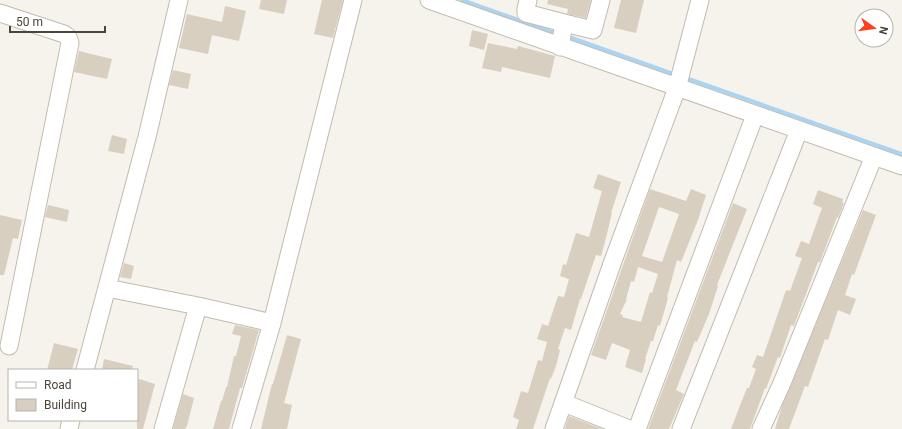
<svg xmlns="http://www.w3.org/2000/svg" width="902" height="429" font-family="Roboto,sans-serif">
	<rect width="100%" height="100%" fill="#f6f3ec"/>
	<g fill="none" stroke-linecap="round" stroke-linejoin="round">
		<path stroke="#a9d4f2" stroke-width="4" d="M462,0L557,34
			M566,36L676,75
			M683,77L902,154"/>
	</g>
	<path fill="#d8cfc1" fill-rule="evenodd" d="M261,0H287L284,14L259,9Z
		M322,0H343L333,38L314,34Z
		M548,0H591L586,18L567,14L568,9L547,4Z
		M621,0H644L636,33L614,28Z
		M225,6L246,11L239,41L212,35L208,54L179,48L187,14L222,22Z
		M472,30L488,34L484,50L469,46Z
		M488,43L517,49L518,46L555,56L550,78L502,67L501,72L482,68Z
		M79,51L112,59L107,79L74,72Z
		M173,70L191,74L188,89L169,85Z
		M112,135L127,139L124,154L108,151Z
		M598,174L621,182L611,213H612L605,242L601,256L596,255L581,299H580L571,330L565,328L558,349L560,350L556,366L551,379L550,378L533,429H516L519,420L513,417L521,391L528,393L538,360L542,361L547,342L537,339L542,324L548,326L558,296L564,297L569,279L560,276L563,264L566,265L576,233L589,237L602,191L593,188Z
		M650,189L686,201L691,189L706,195L698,220L681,262L677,260L667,297L668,298L660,326L658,325L653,341H651L645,359H646L642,373L625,367L630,350L612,343L606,360L591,355ZM659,207L679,214L662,262L642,256ZM638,267L658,274L652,293L650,292L641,322L622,317L623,315L620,314L627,299H626L631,281L634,282Z
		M818,190L843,199L842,203H844L838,218L837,217L820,262H818L794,326L791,325L780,358L778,357L766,389L765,388L750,429H731L741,403L747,388H749L756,369L752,367L757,355L763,357L786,290L790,291L802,258L795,256L801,241L809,244L822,208L813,204Z
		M733,203L747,209L717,285L718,286L709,314L697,342L695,341L676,390L684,394L669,429H648Z
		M48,205L69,210L67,222L45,217Z
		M863,210L876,215L854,275L852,274L845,295L856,299L850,315L838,310L828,340L825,339L808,387L805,386L789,429H775L782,406Z
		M0,215L22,220L18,239L13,238L4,275H0Z
		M124,263L134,266L131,279L120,277Z
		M235,325L259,330L242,388H240L229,429H213L221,401H222L226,387H227L234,356H236L241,336L232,334Z
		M287,335L301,339L284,403L292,405L287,429H261L268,400L272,384H273Z
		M54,343L78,349L72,370H47Z
		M104,359L133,366L132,370H102Z
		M139,379L155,384L143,429H137V385Z
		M183,394L194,398L187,426L185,429H173Z
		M569,416L602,429H565Z"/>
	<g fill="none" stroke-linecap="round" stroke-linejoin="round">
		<defs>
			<path id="minor" d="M429,0L902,166
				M528,0L526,9V13L564,23
				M0,13L64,34L68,37L70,43L9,346
				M560,47L564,23L593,30L601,0
				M107,288L198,306L272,323L353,0
				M85,370L147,137L179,0
				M564,403L629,429
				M69,429L71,420
				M163,429L198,306
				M241,429L272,323
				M554,429L613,261L677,88L700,0
				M637,429L755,115
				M681,429L799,130
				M761,429L782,383L874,156"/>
		</defs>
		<use href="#minor" stroke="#c2bbae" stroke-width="19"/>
		<use href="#minor" stroke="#fff" stroke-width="17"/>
	</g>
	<rect x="8" y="369" width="130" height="52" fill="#ffffff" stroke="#b7b4b0"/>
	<rect x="16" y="382" width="20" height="6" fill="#ffffff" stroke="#b7b4b0"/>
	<text x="44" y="389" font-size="12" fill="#4b4439">Road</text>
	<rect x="16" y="399" width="20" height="12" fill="#d8cfc1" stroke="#b7b4b0"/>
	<text x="44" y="409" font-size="12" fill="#4b4439">Building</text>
	<g transform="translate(874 28) rotate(104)"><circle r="19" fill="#ffffff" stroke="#b7b4b0"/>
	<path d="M0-3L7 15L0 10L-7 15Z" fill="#fc3f1d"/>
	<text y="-6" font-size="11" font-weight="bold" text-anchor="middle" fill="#4b4439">N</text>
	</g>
	<path d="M10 26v6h95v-6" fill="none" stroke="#4b4439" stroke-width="2"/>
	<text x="16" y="26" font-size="12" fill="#4b4439" stroke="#ffffff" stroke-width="3" paint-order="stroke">50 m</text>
</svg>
